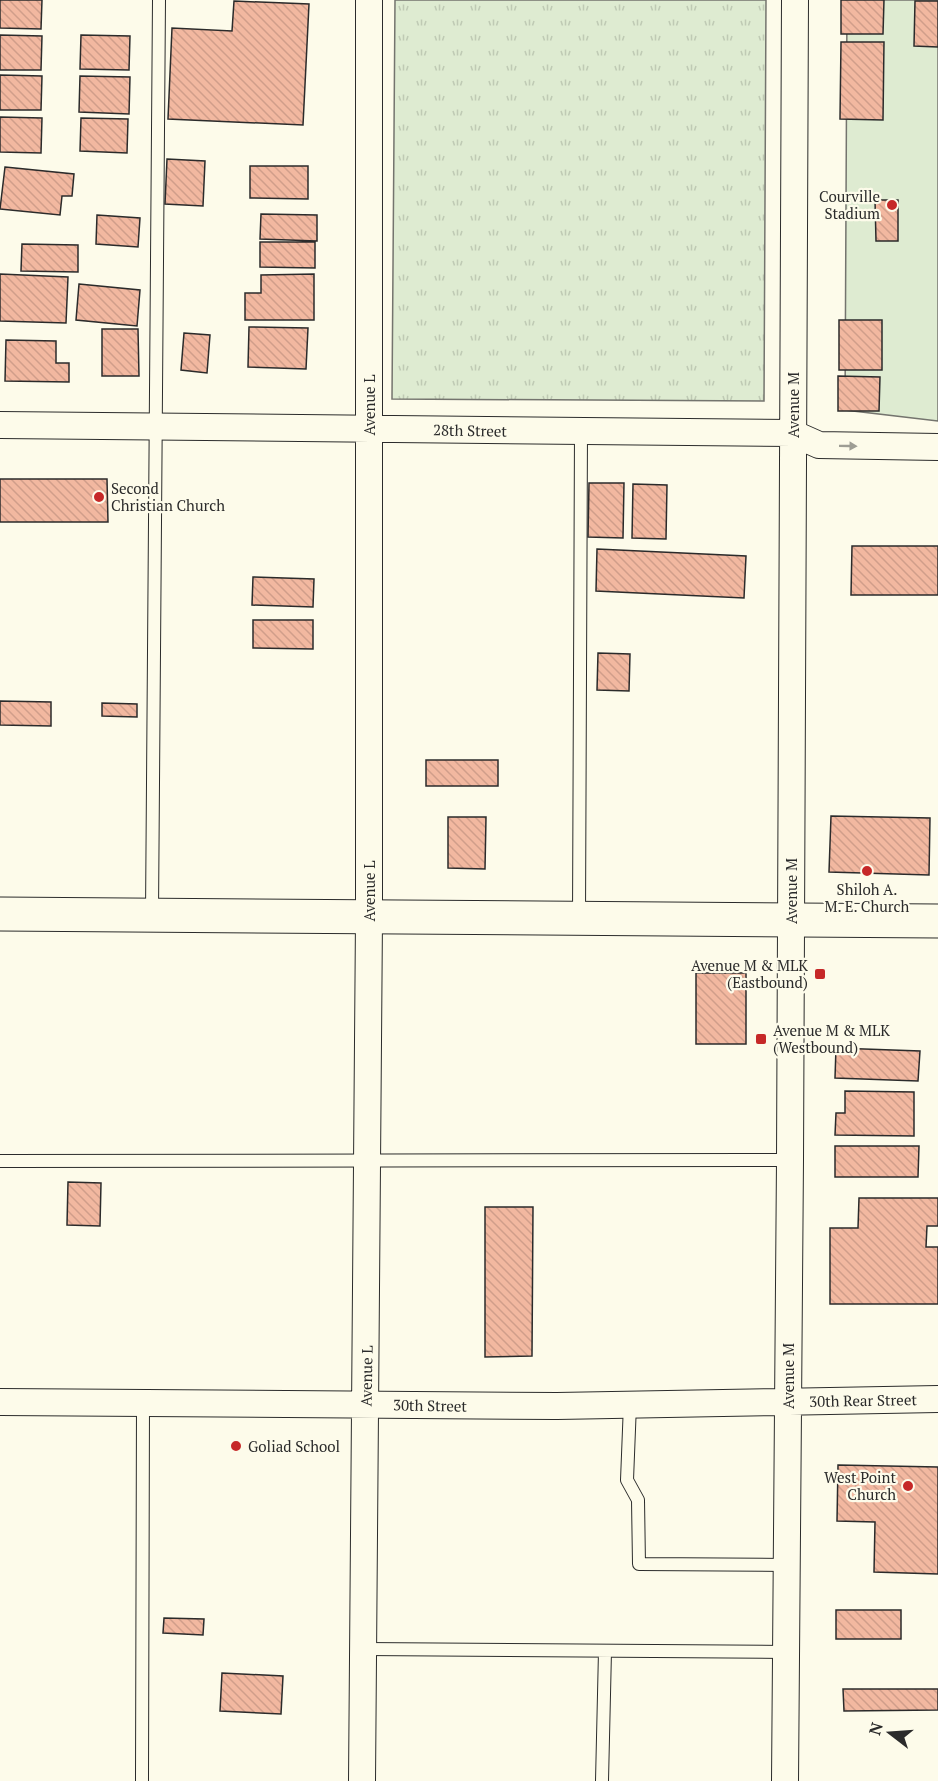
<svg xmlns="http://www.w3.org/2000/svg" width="938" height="1781" font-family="'PT Serif',serif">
	<defs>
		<pattern id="grass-tufts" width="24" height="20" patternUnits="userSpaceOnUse" patternTransform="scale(1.5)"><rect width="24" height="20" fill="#deebd1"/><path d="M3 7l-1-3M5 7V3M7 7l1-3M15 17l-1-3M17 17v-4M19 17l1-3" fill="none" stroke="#bfcab4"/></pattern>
		<pattern id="building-back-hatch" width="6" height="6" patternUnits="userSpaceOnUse" patternTransform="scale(1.5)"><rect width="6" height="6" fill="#f2b8a0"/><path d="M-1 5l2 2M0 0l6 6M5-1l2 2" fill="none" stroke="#d09e8a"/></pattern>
	</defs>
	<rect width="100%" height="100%" fill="#fdfbea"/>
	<path fill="url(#grass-tufts)" stroke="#74746e" stroke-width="1.5" d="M395,0H766L764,401L392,399Z"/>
	<path fill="#deebd1" stroke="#74746e" stroke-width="1.5" d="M847,0H938V421L845,410Z"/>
	<path fill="url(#building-back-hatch)" stroke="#2b2b2b" stroke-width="1.5" d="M0,0H42L41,29L0,28Z
		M841,0H884L883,34H841Z
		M234,1L309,4L303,125L168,119L172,28L232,31Z
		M915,1H938V47L914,46Z
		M0,35L42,36L41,70H0Z
		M81,35L130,36L129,70L80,69Z
		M841,42H884L883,120L840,119Z
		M0,75L42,76L41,110H0Z
		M80,76L130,77L129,114L79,112Z
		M0,117L42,118L41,153L0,152Z
		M81,118L128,119L127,153L80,151Z
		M167,159L205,161L203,206L165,204Z
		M250,166H308V199L250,198Z
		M5,167L74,174L72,196H62L60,215L0,209Z
		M875,200H898V241H876Z
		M261,214L317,215V241L260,239Z
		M97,215L140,218L138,247L96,244Z
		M260,242H315V268L260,267Z
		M22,244L78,245V272L21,271Z
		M0,274L68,277L66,323L0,321Z
		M314,274V320H245V293H261V275Z
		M79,284L140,290L137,326L76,320Z
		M839,320H882V370H839Z
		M249,327L308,328L306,369L248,367Z
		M102,329H138L139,376H102Z
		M184,333L210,335L207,373L181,370Z
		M6,340L56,341V363H69V382L5,381Z
		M838,376L880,377L879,411H838Z
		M0,479H107L108,522H0Z
		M589,483H624L623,538L588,537Z
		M633,484L667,485L666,539L632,538Z
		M852,546H938V595H851Z
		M597,549L746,556L744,598L596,591Z
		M253,577L314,579L313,607L252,605Z
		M253,620H313V649L253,648Z
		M598,653L630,654L629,691L597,690Z
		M0,701L51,702V726L0,725Z
		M102,703L137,704V717L102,716Z
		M426,760H498V786H426Z
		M831,816L930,818L929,875L829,872Z
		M448,817H486L485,869L448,868Z
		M696,973H746V1044H696Z
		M836,1048L920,1051L918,1081L835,1078Z
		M845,1091L914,1092V1136L835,1135L836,1113H845Z
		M835,1146H919L918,1177H835Z
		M68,1182L101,1183L100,1226L67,1225Z
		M859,1198H938V1226H927L926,1247H938V1304H830V1228H858Z
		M485,1207H533L532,1356L485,1357Z
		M838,1465L938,1467V1574L874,1572L875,1522L837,1521Z
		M836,1610H901V1639H836Z
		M164,1618L204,1619L203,1635L163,1633Z
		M222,1673L283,1676L281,1714L220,1711Z
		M843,1689H938V1710L844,1711Z"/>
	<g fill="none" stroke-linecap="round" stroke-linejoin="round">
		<defs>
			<path id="service" d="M152,913L159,0
				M579,918L581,431
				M0,1161L790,1160
				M630,1404L627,1480L638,1500L639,1564L787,1565
				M363,1649L786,1652
				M142,1781L143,1402
				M602,1781L605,1651"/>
			<path id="minor" d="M0,425L792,433L819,445L938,447
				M0,1402L557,1406L938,1399
				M362,1781L369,918V0
				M785,1781L790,1160L795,0"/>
			<path id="secondary" d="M0,914L938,921"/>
		</defs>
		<use href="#service" stroke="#2b2b2b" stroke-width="14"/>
		<use href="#minor" stroke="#2b2b2b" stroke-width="28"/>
		<use href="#secondary" stroke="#2b2b2b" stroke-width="35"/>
		<use href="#service" stroke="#fdfbea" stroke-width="12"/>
		<use href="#minor" stroke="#fdfbea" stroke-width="26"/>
		<use href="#secondary" stroke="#fdfbea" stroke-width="33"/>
	</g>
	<defs><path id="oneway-solid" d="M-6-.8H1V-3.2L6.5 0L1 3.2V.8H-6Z" transform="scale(1.5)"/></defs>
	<use fill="#9e9d94" href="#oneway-solid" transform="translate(848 446) rotate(1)"/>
	<g fill="#c62828" stroke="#fdfbea" stroke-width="2">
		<circle cx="892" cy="205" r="6"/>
		<circle cx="99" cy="497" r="6"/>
		<circle cx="867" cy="871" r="6"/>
		<rect x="814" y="968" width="12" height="12" rx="3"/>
		<rect x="755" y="1033" width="12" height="12" rx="3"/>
		<circle cx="236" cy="1446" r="6"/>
		<circle cx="908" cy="1486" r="6"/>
	</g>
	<g text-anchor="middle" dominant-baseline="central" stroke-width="4.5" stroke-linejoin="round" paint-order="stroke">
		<g font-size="15" fill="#2b2b2b" stroke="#fdfbea" text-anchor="end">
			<text x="880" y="196">Courville<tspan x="880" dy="17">Stadium</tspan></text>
			<text x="111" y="488" text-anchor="start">Second<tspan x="111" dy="17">Christian Church</tspan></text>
			<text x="867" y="889" text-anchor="middle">Shiloh A.<tspan x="867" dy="17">M. E. Church</tspan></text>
			<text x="808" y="965">Avenue M &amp; MLK<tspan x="808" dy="17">(Eastbound)</tspan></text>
			<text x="773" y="1030" text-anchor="start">Avenue M &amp; MLK<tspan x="773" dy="17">(Westbound)</tspan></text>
			<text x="248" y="1446" text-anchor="start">Goliad School</text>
			<text x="896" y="1477">West Point<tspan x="896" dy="17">Church</tspan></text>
		</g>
		<g font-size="15" fill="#2b2b2b" stroke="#fdfbea">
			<text transform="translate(369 405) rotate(-90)">Avenue L</text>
			<text transform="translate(793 405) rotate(-90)">Avenue M</text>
			<text transform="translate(470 430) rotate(1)">28th Street</text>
			<text transform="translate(369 891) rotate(-90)">Avenue L</text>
			<text transform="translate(791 891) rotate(-90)">Avenue M</text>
			<text transform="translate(366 1376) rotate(-89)">Avenue L</text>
			<text transform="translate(788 1376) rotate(-90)">Avenue M</text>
			<text transform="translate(863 1400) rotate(-1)">30th Rear Street</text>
			<text transform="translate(430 1405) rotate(1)">30th Street</text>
		</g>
	</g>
	<g transform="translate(890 1733) rotate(287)" stroke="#fdfbea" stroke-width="4.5" paint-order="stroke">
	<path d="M0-4.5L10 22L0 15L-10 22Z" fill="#2b2b2b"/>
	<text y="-9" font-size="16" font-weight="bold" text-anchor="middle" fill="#2b2b2b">N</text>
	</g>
</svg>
